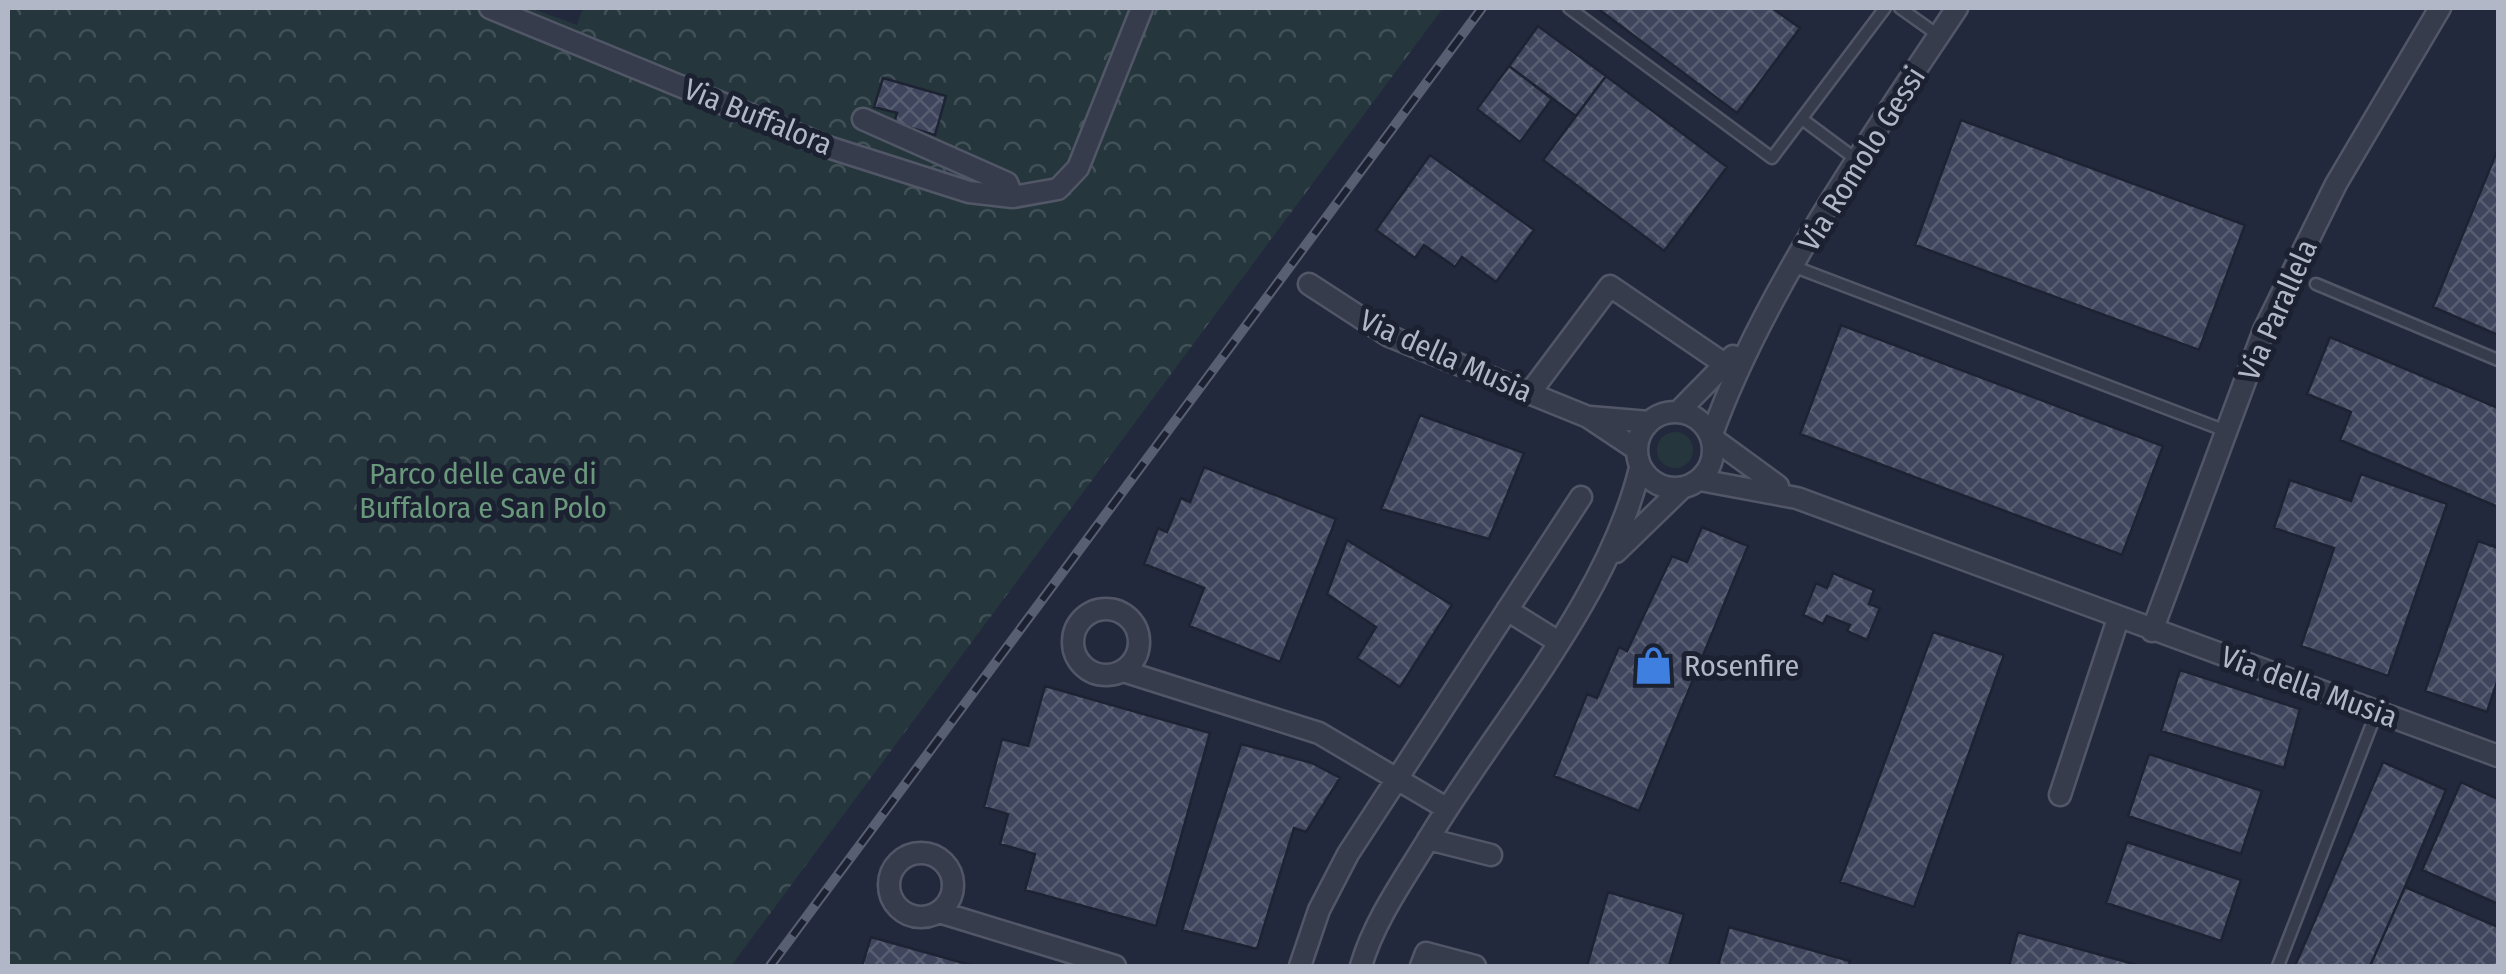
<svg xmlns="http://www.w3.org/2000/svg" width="2506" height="974" font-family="'Fira Sans Condensed',sans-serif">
	<defs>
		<pattern id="park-crowns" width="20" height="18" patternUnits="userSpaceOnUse" patternTransform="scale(2.5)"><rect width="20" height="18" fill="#25363d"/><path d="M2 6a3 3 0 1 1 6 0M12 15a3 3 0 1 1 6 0" fill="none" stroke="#425158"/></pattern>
		<pattern id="building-cross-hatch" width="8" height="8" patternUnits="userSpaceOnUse" patternTransform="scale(2.5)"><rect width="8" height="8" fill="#3f455c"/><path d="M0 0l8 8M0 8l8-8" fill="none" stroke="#585e72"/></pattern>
	</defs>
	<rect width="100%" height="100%" fill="#23293c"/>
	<path fill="#25363d" d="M1657 450a18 18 0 1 1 36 0a18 18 0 1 1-36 0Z"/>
	<path fill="url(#park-crowns)" d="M8,8H530L577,25L583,8H1443L731,966H8Z"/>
	<path fill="url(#building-cross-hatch)" stroke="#1e2333" stroke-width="2.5" d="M1597,8H1772L1800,28L1737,113Z
		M1538,26L1606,76L1576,116L1509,66Z
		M1509,66L1552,99L1520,142L1477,109Z
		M1606,76L1727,167L1664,251L1543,160Z
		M883,78L946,96L935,135L894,123L897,113L874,107Z
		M1961,120L2245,225L2199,350L1915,245Z
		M2498,149V335L2433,307Z
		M1430,155L1534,230L1496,282L1462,257L1455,267L1424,245L1415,258L1376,230Z
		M1841,325L2163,446L2122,555L1800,434Z
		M2330,337L2498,408V507L2340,440L2351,412L2307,394Z
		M1420,415L1524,453L1489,539L1381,509Z
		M1204,467L1336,519L1280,662L1189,626L1204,588L1144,564L1158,528L1167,532L1181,498L1190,502Z
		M2361,474L2447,504L2388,676L2301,646L2334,548L2274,528L2290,480L2351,501Z
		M1702,527L1748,546L1639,811L1554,776L1587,694L1597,698L1619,647L1627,651L1672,556L1687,562Z
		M1347,540L1452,605L1400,687L1357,658L1376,627L1327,594Z
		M2478,541L2498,548V679L2487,712L2425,691Z
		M1833,573L1874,590L1869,604L1880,608L1867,640L1847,631L1850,625L1827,616L1823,624L1803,615L1816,583L1827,588Z
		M1933,632L2004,655L1914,907L1840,882Z
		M2180,670L2300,709L2284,768L2161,731Z
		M1045,686L1210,733L1156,926L1025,890L1035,854L1000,844L1008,814L984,807L1002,739L1028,746Z
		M1241,744L1312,763L1340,778L1306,832L1294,828L1257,949L1182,930Z
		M2149,754L2262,791L2241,854L2128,816Z
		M2383,762L2446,790L2405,887L2370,966H2295Z
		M2461,782L2498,799V904L2422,870Z
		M2127,842L2241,880L2221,941L2106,903Z
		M2405,887L2498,927V966H2370Z
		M1608,892L1684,914L1669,966H1587Z
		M1729,927L1850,961L1849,966H1718Z
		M2018,932L2141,966H2009Z
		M871,937L974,966H862Z"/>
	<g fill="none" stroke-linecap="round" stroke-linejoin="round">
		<defs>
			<path id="service" d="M1569,8L1772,158L1885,8
				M1900,8L1938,35
				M1802,119L1857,160
				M1795,267L2226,431
				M2316,284L2498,360
				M2278,966L2377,711"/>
			<path id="minor" d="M490,8L831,148L969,192L1013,197L1058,189L1078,168L1142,8
				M863,119L1007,183L1013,197
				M1309,284L1389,336L1588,417L1636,449
				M1529,394L1610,286L1726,365
				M1637 450a38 38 0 1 1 76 0a38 38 0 1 1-76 0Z
				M1678,412L1733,356
				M1590,417L1649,422
				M1700,480L1797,498L2498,756
				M1778,486L1711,437C1762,293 1872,136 1957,8
				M1616,552L1682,488
				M1073 642a33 33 0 1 1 66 0a33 33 0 1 1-66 0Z
				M1507,610L1557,641
				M2152,631L2264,330L2336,184L2440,8
				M1123,671L1319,733L1446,808
				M2060,795L2118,619
				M1428,839L1491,855
				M889 885a32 32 0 1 1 64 0a32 32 0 1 1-64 0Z
				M939,912L1115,966
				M1300,966L1319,910L1348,854L1581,497
				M1361,966C1374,921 1404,879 1429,838C1499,722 1608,600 1640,468
				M1421,966L1426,953L1475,966"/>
		</defs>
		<use href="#service" stroke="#525767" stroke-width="15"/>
		<use href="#minor" stroke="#525767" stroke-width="25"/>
		<use href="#service" stroke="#373c4c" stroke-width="10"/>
		<use href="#minor" stroke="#373c4c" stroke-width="20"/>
		<defs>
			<path id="rail" d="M770,966L1482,8"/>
		</defs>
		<use href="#rail" stroke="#595f73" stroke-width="10"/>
		<use href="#rail" stroke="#1c2131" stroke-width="6" stroke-dasharray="19" stroke-linecap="butt"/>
	</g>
	<defs>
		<symbol id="shop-bare" viewBox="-9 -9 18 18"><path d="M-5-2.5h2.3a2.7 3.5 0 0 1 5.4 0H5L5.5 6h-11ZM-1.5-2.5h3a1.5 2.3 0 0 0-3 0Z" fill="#3f7fe0" stroke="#1c2131" stroke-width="2.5" paint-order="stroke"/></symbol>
	</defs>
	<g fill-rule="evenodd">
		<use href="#shop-bare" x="1626" y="638" width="55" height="55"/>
	</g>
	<g text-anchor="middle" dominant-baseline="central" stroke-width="10" stroke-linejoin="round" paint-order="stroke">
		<g font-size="30" fill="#b2b7c7" stroke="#1c2131">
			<text transform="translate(758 117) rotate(22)">Via Buffalora</text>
			<text transform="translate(1862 159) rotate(-58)">Via Romolo Gessi</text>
			<text transform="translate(2278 310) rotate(-66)">Via Parallela</text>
			<text transform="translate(1446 356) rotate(24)">Via della Musia</text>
			<text transform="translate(2309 687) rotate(20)">Via della Musia</text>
		</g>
		<g font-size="30" fill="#6a987d" stroke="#1c2131">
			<text x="483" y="474">Parco delle cave di<tspan x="483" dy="34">Buffalora e San Polo</tspan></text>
		</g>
		<g font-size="30" fill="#b2b7c7" stroke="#1c2131" text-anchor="start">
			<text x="1684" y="666">Rosenfire</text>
		</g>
	</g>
	<rect width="2506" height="974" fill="none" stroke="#b2b7c7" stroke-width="20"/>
</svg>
